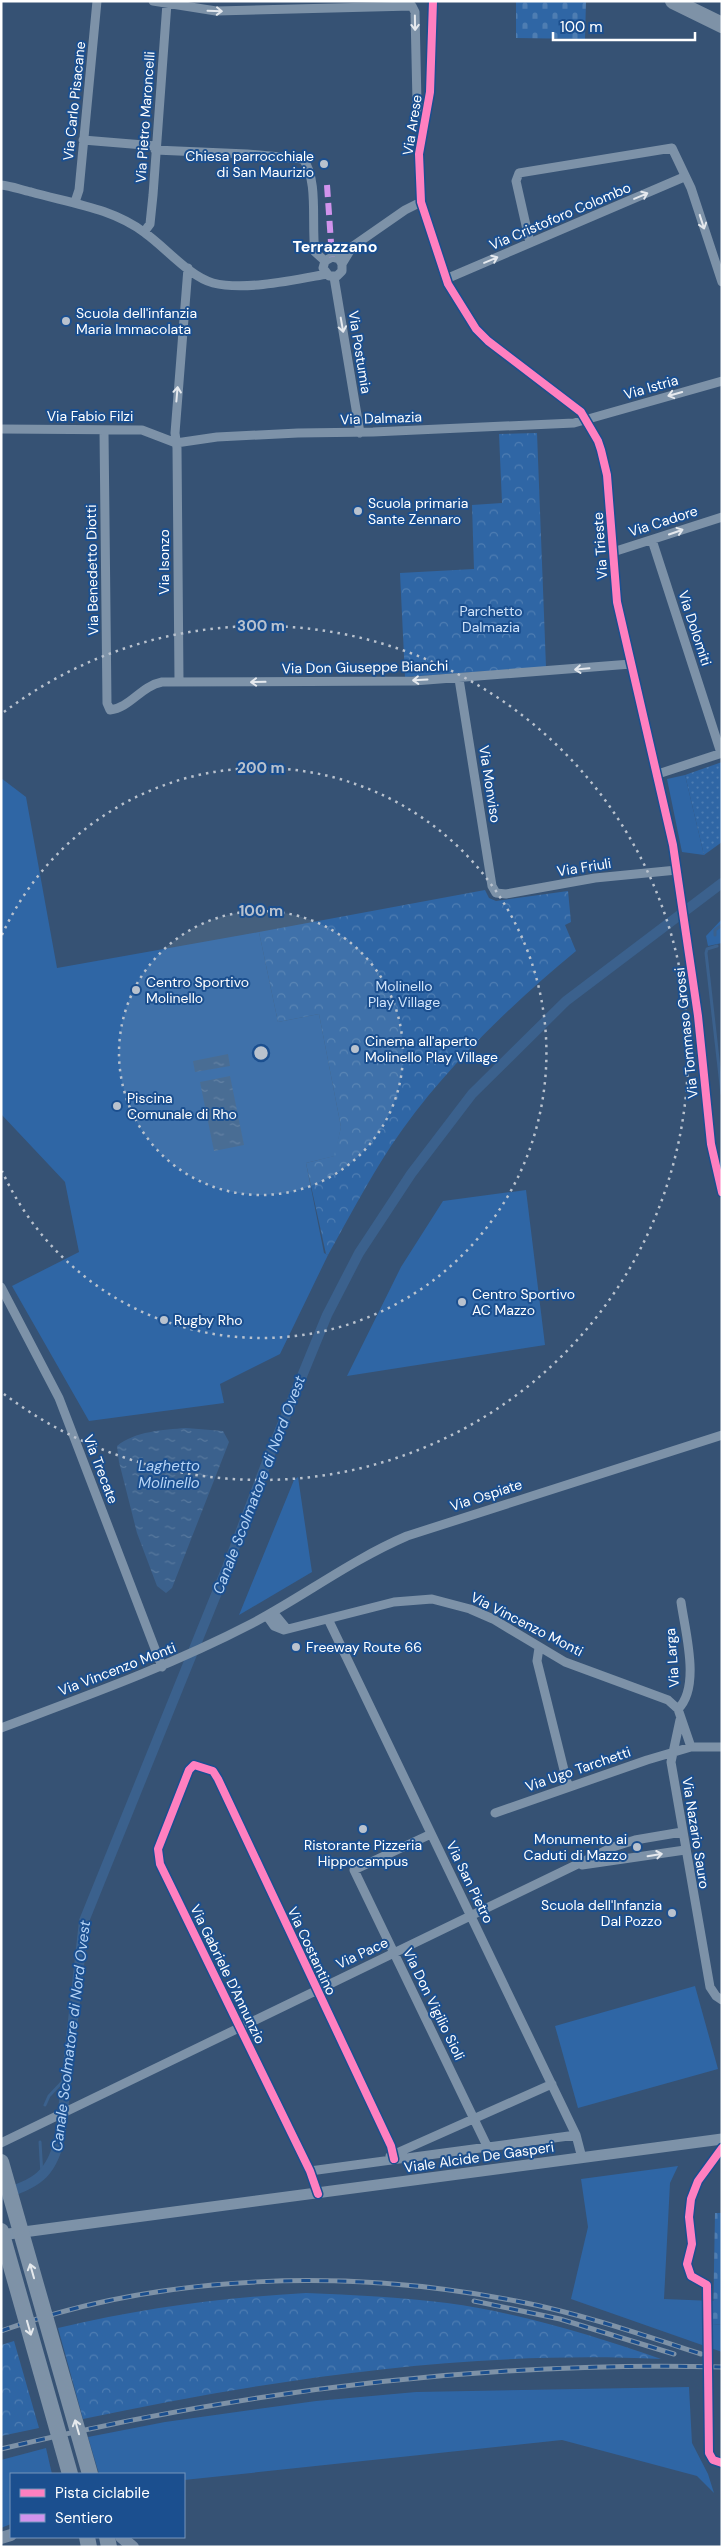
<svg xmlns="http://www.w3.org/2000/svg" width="723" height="2548" font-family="'DM Sans',sans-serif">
	<defs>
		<pattern id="forest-crowns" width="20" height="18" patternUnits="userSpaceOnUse" patternTransform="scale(1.25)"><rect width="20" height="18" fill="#2f66a5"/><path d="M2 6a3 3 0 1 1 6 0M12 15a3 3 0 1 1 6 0" fill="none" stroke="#4e7db2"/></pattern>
		<pattern id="cemetery-stones" width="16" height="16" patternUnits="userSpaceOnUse" patternTransform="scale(1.25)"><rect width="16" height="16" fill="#2f66a5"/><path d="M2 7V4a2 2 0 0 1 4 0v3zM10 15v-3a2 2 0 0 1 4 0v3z" fill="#4e7db2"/></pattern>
		<pattern id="garden-dots" width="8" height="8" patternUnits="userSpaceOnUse" patternTransform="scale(1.25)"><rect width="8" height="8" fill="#2f66a5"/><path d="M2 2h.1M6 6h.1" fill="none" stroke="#4e7db2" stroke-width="1.8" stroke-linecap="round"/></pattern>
		<pattern id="water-ripples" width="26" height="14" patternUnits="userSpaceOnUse" patternTransform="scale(1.25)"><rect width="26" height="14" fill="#3b618d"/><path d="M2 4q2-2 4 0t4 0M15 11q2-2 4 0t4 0" fill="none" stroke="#58799e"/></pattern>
	</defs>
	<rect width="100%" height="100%" fill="#365274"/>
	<path fill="#2f66a5" d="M685,775L704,855L682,852L667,779Z
		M1,778L26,797L57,968L259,932L278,1022L319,1014L341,1127L335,1156L306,1163L324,1253L328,1255L280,1354L220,1384L224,1403L89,1421L12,1286L79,1252L65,1182L1,1114Z
		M722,919V943L708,946L706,936Z
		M526,1190L545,1345L347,1376L401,1267L443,1201Z
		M298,1477L312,1572L239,1615L294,1480Z
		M695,1986L718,2069L578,2108L555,2026Z
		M678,2166L670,2183L664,2299L714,2301L713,2324L722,2325V2352L571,2299L588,2227L581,2179Z
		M689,2387L692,2443L708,2474L714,2493L697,2476L562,2440L184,2480V2474H99L88,2437L165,2422L316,2401L416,2392Z
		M46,2448L52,2474H11V2524L1,2528V2460Z"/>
	<path fill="url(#forest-crowns)" d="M537,433L546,667L405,677L400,573L474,569L472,505L502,503L499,434Z
		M485,890L489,898L496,901L568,891L571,922L565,925L576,951C509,1006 439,1074 391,1146C368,1181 348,1219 328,1255L326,1254L306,1163L334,1156L341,1127L319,1014L278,1022L259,932Z
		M306,2293C353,2295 400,2297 447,2303C520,2313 592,2335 661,2359C468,2350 272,2379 83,2419L58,2328C143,2308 219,2298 306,2293Z
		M14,2341L39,2428L1,2436V2345Z"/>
	<path fill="url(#cemetery-stones)" d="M516,1H586L585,39L516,38Z
		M715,2213H722V2325L713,2324Z"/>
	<path fill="url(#garden-dots)" d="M722,762V842L704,855L685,775Z"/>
	<path fill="url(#water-ripples)" d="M228,1054L230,1066L195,1072L193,1061Z
		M230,1076L244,1145L214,1151L200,1082Z
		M186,1428L223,1431L229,1442L172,1588L166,1593L157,1586L137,1533L119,1462L117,1446C135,1431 163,1430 186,1428Z"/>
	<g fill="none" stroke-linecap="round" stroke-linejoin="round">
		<path stroke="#3b618d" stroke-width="3" d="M715,935V930L722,925
			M717,946L707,949L706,953L722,1094
			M45,2105L49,2096L66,2078
			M40,2142L42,2175"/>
		<path stroke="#3b618d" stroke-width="10" d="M1,2195C36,2183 51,2176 60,2138L84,1921L226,1570L268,1459L327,1315L359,1253L411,1174L472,1094L566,1001L722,883"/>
		<path stroke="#7d92a8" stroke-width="9" d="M153,1L216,11L412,6L415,12L417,103L425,119
			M433,1L430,92L419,154L421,202L448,284L476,329L488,341L581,412L598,441L601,450L607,475L617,602L673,845L698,1016L711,1144L722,1192
			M83,140L156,146
			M155,150L247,154L303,159C319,180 311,226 315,252L325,261
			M1,185C12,186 21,190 31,192C70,203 112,208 145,233C165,247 190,277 213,283C245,291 294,280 327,274
			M75,202L79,190L97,1
			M144,232L150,224L153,195L167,3
			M530,243L516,181L519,173L672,148L691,188L722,282
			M336,258L405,210L421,202
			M342,264L339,259L332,257L325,261L323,268L329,276H337L342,271V264L351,249
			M334,277L360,433
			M446,279L684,177
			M1,429L142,430L176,443
			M104,431L107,703L110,710C130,708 141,686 162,682L414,681L631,664
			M176,443L217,437L298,433L373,432L574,423L722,381
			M652,540L721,753
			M613,552L722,517
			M459,679L492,886L496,893L506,894L595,878L677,870
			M179,681L177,448L175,433L188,268
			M658,774L722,753
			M1,1287L59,1398L162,1667
			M273,1612L287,1629
			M267,1616L274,1626L284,1630L394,1602L432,1599L470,1609L493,1619L565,1662L668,1700L678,1709L691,1747
			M328,1619L576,2135L582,2158
			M539,1648L537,1661L568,1786
			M678,1709C701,1687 685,1631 681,1602
			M680,1720L671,1762L710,1987L716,1996L722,2000
			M1,1728C86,1696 170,1666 251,1624C304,1596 351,1560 407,1536L722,1435
			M495,1813L647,1760L691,1747H722
			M431,1834L354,1870L487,2146
			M582,1865L685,1850
			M1,2143L613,1847L635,1840L682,1832
			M390,2156L552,2084
			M310,2171L576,2135
			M318,2194L310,2171L160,1864L158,1849L189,1770L194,1765L213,1771L218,1779L391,2146L394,2159"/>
		<path stroke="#7d92a8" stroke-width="11" d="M1,2235L722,2139"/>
		<path stroke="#798da4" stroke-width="12" d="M121,2537L133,2547
			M1,2538L11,2535"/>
		<path stroke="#7e92a7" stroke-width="16" d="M673,1L722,25
			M87,2537L89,2547
			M107,2537L109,2547"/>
		<defs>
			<path id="rail" d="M474,2301L560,2319L674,2354
				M1,2331C162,2273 349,2268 516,2301C579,2313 640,2334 701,2354
				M1,2449C236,2392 480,2361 722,2367"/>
		</defs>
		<use href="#rail" stroke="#7e92a7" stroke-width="5"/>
		<use href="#rail" stroke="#1b4f8f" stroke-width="3" stroke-dasharray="9" stroke-linecap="butt"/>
		<path stroke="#7e92a7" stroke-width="16" d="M1,2162L90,2474
			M1,2231L70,2474"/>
		<path stroke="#d193ec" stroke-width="6" stroke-dasharray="12 6" stroke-linecap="butt" d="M327,185L332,257"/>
		<defs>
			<path id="cycleway" d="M433,1L430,92L419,154L421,202L448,284L476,329L488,341L581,412L598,441L601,450L607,475L617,602L673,845L698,1016L711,1144L722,1192
				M722,2148L698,2181L691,2199L689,2217L692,2244L687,2264L691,2276L707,2285L709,2453L713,2460L722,2463
				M318,2194L310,2171L160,1864L158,1849L189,1770L194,1765L213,1771L218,1779L391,2146L394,2159"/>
		</defs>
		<use href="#cycleway" stroke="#1b4f8f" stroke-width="11"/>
		<use href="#cycleway" stroke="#ff80c0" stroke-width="8"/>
	</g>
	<defs><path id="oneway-shaft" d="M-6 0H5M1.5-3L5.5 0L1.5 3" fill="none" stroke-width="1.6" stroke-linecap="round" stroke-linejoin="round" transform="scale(1.25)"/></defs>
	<g stroke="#e5e9ee">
		<use href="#oneway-shaft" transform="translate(215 11) rotate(2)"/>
		<use href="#oneway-shaft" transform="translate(415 23) rotate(89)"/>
		<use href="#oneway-shaft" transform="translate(641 196) rotate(-23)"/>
		<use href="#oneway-shaft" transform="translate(702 222) rotate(72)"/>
		<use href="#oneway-shaft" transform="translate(491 260) rotate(-23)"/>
		<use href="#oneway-shaft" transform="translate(342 325) rotate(80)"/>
		<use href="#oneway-shaft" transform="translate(177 394) rotate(-85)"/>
		<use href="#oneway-shaft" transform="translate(675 394) rotate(164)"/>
		<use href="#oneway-shaft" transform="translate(676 532) rotate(-19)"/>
		<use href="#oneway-shaft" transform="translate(582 669) rotate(175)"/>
		<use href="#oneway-shaft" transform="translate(420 680) rotate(177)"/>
		<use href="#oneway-shaft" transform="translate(258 682) rotate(179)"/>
		<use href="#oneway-shaft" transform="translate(655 1855) rotate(-9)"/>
	</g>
	<g stroke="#e5e9ed">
		<use href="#oneway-shaft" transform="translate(32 2271) rotate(-106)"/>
		<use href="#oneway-shaft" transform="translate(29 2328) rotate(74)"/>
		<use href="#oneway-shaft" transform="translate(77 2427) rotate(-106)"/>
	</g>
	<circle cx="261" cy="1053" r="142" fill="#b9c2ce" fill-opacity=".12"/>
	<g fill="none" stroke="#b9c2ce" stroke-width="2.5" stroke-dasharray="2.5 5">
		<circle cx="261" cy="1053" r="142"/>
		<path d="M2 935A285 285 0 1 1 2 1171"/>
		<path d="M4 712A427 427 0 1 1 4 1394"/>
	</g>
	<g fill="#b9c2ce" stroke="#1b4f8f" stroke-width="2">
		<circle cx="324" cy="164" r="5"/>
		<circle cx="66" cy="321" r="5"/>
		<circle cx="358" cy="511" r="5"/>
		<circle cx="136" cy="990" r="5"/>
		<circle cx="355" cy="1049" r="5"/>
		<circle cx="117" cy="1106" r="5"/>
		<circle cx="462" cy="1302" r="5"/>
		<circle cx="164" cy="1320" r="5"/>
		<circle cx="296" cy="1647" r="5"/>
		<circle cx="363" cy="1829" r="5"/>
		<circle cx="637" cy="1847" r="5"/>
		<circle cx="672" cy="1913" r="5"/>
	</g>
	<g text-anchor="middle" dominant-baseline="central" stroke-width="4" stroke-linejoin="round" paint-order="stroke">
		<g font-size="14" fill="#fff" stroke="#1b4f8f">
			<text transform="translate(74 101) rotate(-84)">Via Carlo Pisacane</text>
			<text transform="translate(145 117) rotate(-86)">Via Pietro Maroncelli</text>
			<text transform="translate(412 125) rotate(-81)">Via Arese</text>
			<text transform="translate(560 216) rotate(-23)">Via Cristoforo Colombo</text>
			<text transform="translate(360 352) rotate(81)">Via Postumia</text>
			<text transform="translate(651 387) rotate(-16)">Via Istria</text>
			<text x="90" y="416">Via Fabio Filzi</text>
			<text transform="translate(381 418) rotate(-2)">Via Dalmazia</text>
			<text transform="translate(663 521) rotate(-18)">Via Cadore</text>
			<text transform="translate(600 546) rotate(-94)">Via Trieste</text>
			<text transform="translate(164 562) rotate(-90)">Via Isonzo</text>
			<text transform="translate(92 570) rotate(-91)">Via Benedetto Diotti</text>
			<text transform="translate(695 628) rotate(72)">Via Dolomiti</text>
			<text transform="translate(365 667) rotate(-1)">Via Don Giuseppe Bianchi</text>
			<text transform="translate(490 784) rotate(81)">Via Monviso</text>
			<text transform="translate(584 867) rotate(-9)">Via Friuli</text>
			<text transform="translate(686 1033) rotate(-96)">Via Tommaso Grossi</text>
			<text transform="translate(101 1469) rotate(69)">Via Trecate</text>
			<text transform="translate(486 1495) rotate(-18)">Via Ospiate</text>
			<text transform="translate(527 1624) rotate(27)">Via Vincenzo Monti</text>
			<text transform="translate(672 1658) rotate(-94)">Via Larga</text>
			<text transform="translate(117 1669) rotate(-21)">Via Vincenzo Monti</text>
			<text transform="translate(578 1769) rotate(-19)">Via Ugo Tarchetti</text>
			<text transform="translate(696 1833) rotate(81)">Via Nazario Sauro</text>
			<text transform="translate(470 1882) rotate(64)">Via San Pietro</text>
			<text transform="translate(312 1951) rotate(65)">Via Costantino</text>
			<text transform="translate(362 1953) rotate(-25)">Via Pace</text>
			<text transform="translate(228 1974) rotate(64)">Via Gabriele D'Annunzio</text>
			<text transform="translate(434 2004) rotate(64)">Via Don Vigilio Sioli</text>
			<text transform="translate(479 2157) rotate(-8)">Viale Alcide De Gasperi</text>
		</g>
		<g font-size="14" fill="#fff" stroke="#1b4f8f" text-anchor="start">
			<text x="314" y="156" text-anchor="end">Chiesa parrocchiale<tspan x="314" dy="16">di San Maurizio</tspan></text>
			<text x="76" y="313">Scuola dell'infanzia<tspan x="76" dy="16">Maria Immacolata</tspan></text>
			<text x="368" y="503">Scuola primaria<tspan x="368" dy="16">Sante Zennaro</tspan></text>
			<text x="146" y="982">Centro Sportivo<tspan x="146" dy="16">Molinello</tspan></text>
			<text x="365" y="1041">Cinema all'aperto<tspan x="365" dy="16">Molinello Play Village</tspan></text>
			<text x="127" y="1098">Piscina<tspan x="127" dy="16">Comunale di Rho</tspan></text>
			<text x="472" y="1294">Centro Sportivo<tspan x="472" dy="16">AC Mazzo</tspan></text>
			<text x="174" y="1320">Rugby Rho</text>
			<text x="306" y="1647">Freeway Route 66</text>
			<text x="627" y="1839" text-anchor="end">Monumento ai<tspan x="627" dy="16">Caduti di Mazzo</tspan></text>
			<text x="363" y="1845" text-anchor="middle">Ristorante Pizzeria<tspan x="363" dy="16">Hippocampus</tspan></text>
			<text x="662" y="1905" text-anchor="end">Scuola dell'Infanzia<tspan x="662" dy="16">Dal Pozzo</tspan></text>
		</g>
		<g font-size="14" fill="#cfe3fa" stroke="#1b4f8f">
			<text x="491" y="611">Parchetto<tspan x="491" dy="16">Dalmazia</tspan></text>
			<text x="404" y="986">Molinello<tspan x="404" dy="16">Play Village</tspan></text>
		</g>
		<g font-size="15" font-style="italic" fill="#b5d3f5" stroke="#1b4f8f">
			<text x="169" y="1466">Laghetto<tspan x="169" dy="17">Molinello</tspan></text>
			<text transform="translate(259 1485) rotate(-69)">Canale Scolmatore di Nord Ovest</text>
			<text transform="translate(71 2036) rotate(-83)">Canale Scolmatore di Nord Ovest</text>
		</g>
		<g font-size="16" font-weight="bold" fill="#fff" stroke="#1b4f8f">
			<text x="335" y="246">Terrazzano</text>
		</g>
	</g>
	<circle cx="261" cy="1053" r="8" fill="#b9c2ce" stroke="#1b4f8f" stroke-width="2.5"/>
	<g font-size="15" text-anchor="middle" font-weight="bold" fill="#b9c2ce" stroke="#1b4f8f" stroke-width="4" stroke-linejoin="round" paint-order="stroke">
		<text x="261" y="631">300 m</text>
		<text x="261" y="773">200 m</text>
		<text x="261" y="916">100 m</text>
	</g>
	<rect width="723" height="2548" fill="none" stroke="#ffffff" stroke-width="5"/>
	<rect x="10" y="2473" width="175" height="65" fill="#1b4f8f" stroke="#7695bc"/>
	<rect x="20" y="2489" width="25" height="8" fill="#ff80c0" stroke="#7695bc"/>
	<text x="55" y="2498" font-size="15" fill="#ffffff">Pista ciclabile</text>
	<rect x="20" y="2514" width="25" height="8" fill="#d193ec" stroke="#7695bc"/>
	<text x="55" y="2523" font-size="15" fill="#ffffff">Sentiero</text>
	<path d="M553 32v8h142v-8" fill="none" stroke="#ffffff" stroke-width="2.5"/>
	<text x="560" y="32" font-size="15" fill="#ffffff" stroke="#1b4f8f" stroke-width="4" paint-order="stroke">100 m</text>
</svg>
